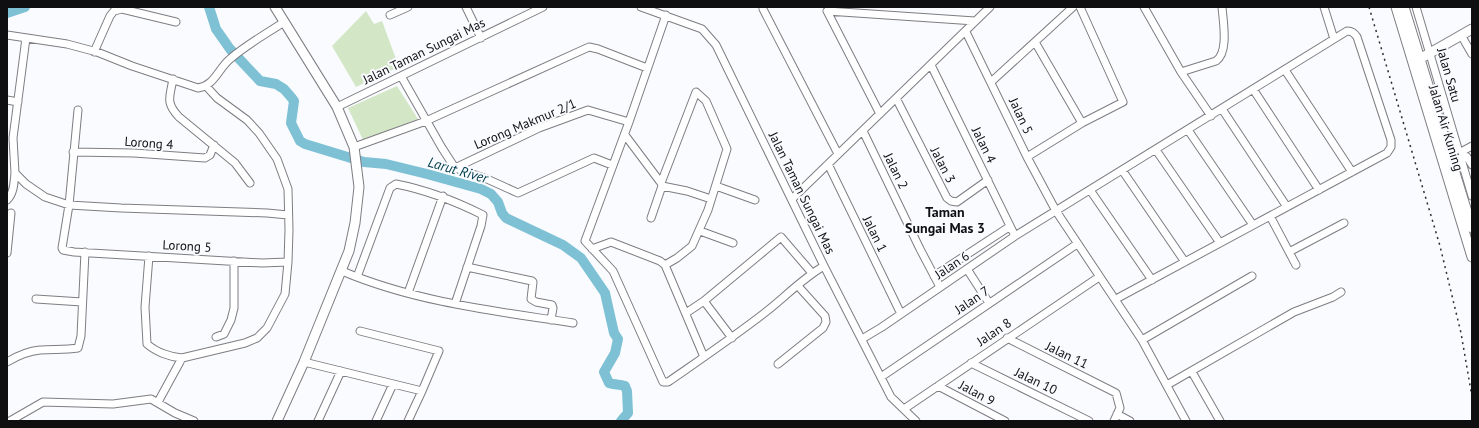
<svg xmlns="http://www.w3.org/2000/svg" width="1479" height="428" font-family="'PT Sans',sans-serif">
	<rect width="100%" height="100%" fill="#fafbfe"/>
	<path fill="#d3e7c7" d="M366,11L374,24L382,21L399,67L356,87L332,46Z
		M397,86L418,119L363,140L348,108Z"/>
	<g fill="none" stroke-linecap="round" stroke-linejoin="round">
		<path stroke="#7ec1d5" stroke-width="10" d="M209,7L216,29L230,49L260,81L276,84L284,89L291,97L294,101L291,123L300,141L305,144L364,162L386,164L427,174L481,189L491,194L498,202L502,213L506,218L563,245L581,258L605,293L614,333L618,339L615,353L604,372L609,383C614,385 619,384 625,386L627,391L628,413L621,421
			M7,13L25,7"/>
		<defs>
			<path id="street" d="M466,7L481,38
				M641,7L702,29L716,45L824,266L891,397L916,421
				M1144,7L1181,72L1211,116
				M1324,7L1334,39
				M1416,7L1472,196
				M763,9L838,154
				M390,15L408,7
				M666,15L629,122L585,241L613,271L663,382H668C701,359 735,336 767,311C786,296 803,278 824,266
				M966,32L1027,157L1056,211L1142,340L1186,421
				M7,35L67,44L97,52L132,66L198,88C215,85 218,69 230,59C246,45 266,34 284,22
				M1461,35L1472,54
				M26,38L13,138L15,173L26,184L45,197L69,205L121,208L267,213L288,215
				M1035,42L1082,123
				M94,52L110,16L114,11L122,9L176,22
				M931,65L1015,236
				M1285,70L1352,172
				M1181,72L1216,61C1229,52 1223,21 1222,7
				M401,76L442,148L455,168L487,179L518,193L594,158L612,165
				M173,79C170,97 165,102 179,117L235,163L250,183
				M991,82L1073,7
				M1253,89L1319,190
				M896,98L947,198L951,201L957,202L988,180
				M7,100L18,102
				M337,107L543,7
				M1222,109L1287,207
				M78,110L69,205L62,248L63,250L74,252L262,263L288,262
				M880,114L827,11L975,21
				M1188,130L1253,225
				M863,131L920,249L940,287
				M625,135L661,183L662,186L651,218
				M354,147L426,121L589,47L598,49L647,68
				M1156,150L1220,243
				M73,152L134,153L205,158L210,155L214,145
				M1459,153L1467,157L1472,165
				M1459,153L1472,146
				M1027,157L1082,123L1123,102L1080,7
				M828,164L901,314
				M455,168L539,128L588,110L629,122
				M1122,170L1185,262
				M661,183L696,92L706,101L727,149L708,210L692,246L677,258L665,265
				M662,186L687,191L711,199
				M716,186L755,200
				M1090,190L1152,280
				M792,199L990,7
				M7,200C14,194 14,182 15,173
				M1270,216L1296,265
				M700,231L733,243
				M592,249L611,242L660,261L665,265L704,357
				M1289,252L1344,223
				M7,253L11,213
				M149,256L145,307L147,344C156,352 170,357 182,358L245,343L257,338L267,328L285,294L288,262L289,230L288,189L277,159L259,133L247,120L217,98L206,86
				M467,267L532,281L533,282L531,299L536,302L552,305L553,308L551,320
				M967,269L989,303
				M342,271C415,302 495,311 573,323
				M934,276L1009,227
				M357,277L390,188L396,184C427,190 455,201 483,215L481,226L455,304
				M408,293L443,196
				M36,299L82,302
				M704,301L732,338
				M686,313L704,301L781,237L812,273
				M216,337L224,334L231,320L234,308V261
				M1007,338L1116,393L1120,408L1114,421
				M862,339L882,327L1015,236L1347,31C1352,31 1354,33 1357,37L1391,140V147L1387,153L1116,299
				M1142,340L1252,276
				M7,362C17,356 28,351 40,350C53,349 65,350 78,348L81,336L85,252
				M304,362L422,391L439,351L360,331
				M971,363L1089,421
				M778,364L823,328L826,322L825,316L798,286
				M1192,372L1220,421
				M881,377L1077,244
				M1167,385L1294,312L1333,297L1341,292
				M938,386L1005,421
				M158,402L182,358
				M904,409L1099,277
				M1117,414L1130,421
				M10,421L43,402L113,404L151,399L175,413L194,421
				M318,421L341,371
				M376,421L393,384
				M408,421L422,391"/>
			<path id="secondary" d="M275,7L337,107L354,147L359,187L355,223L349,251L304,362L277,421
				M1396,7L1472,257
				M1404,7L1472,228
				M1416,61L1472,29"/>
		</defs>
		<use href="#street" stroke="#7d7d83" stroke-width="9"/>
		<use href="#secondary" stroke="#7d7d83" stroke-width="11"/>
		<use href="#street" stroke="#fff" stroke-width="7"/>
		<use href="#secondary" stroke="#fff" stroke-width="9"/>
		<path stroke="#2f2f31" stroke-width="1.5" stroke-dasharray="2 4" stroke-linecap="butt" d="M1369,7L1440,246L1461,333L1472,397"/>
	</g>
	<g text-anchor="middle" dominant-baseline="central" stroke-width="4" stroke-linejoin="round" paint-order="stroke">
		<g font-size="13" fill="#0f0f11" stroke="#fafbfe">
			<text transform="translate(424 51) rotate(-26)">Jalan Taman Sungai Mas</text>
			<text transform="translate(1449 75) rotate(74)">Jalan Satu</text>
			<text transform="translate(1021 116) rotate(65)">Jalan 5</text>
			<text transform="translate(525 124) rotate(-23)">Lorong Makmur 2/1</text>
			<text transform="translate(1446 128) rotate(73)">Jalan Air Kuning</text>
			<text transform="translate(149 143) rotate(4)">Lorong 4</text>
			<text transform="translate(984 145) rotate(64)">Jalan 4</text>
			<text transform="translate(943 165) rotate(63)">Jalan 3</text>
			<text transform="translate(896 171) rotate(64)">Jalan 2</text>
			<text transform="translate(802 193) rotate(64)">Jalan Taman Sungai Mas</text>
			<text transform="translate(875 234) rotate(64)">Jalan 1</text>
			<text transform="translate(187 246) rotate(3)">Lorong 5</text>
			<text transform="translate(952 265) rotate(-34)">Jalan 6</text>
			<text transform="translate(972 300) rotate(-34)">Jalan 7</text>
			<text transform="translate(994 332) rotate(-34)">Jalan 8</text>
			<text transform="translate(1067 355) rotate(26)">Jalan 11</text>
			<text transform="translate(1036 381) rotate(26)">Jalan 10</text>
			<text transform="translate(977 393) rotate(28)">Jalan 9</text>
		</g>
		<g font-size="14" font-style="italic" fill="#044251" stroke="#fafbfe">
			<text transform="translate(458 170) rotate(16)">Larut River</text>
		</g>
		<g font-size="14" font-weight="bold" fill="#0f0f11" stroke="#fafbfe">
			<text x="945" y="212">Taman<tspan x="945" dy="16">Sungai Mas 3</tspan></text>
		</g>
	</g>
	<rect width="1479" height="428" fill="none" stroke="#0f0f11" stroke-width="16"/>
</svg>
